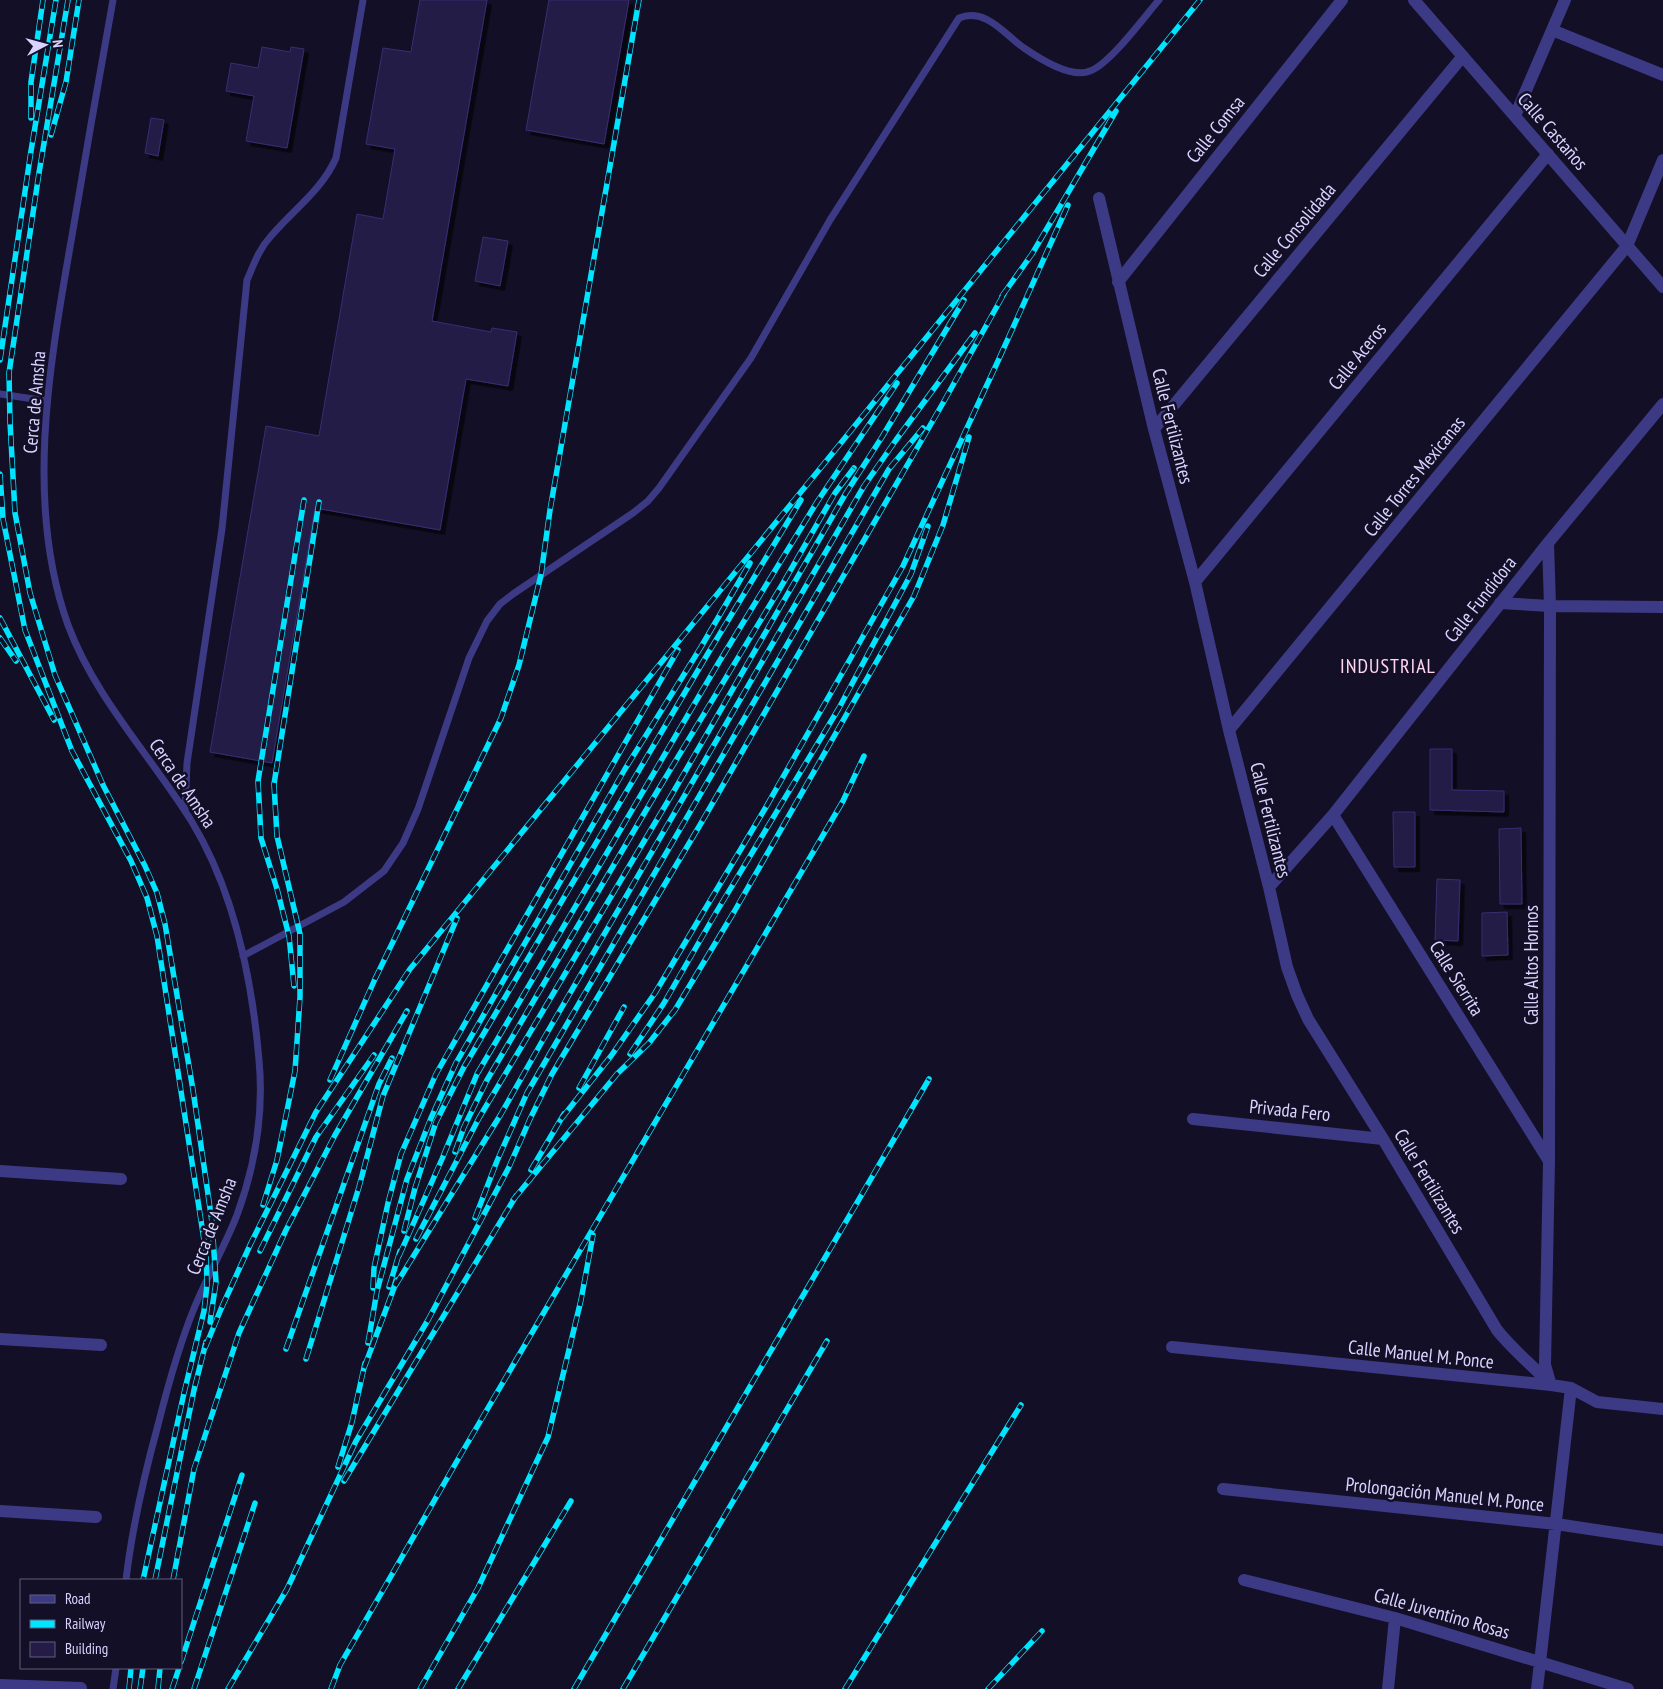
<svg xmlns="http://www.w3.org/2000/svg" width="1663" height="1689" font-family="'PT Sans Narrow',sans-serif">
	<defs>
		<filter id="shadow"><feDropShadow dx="4.5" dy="4.5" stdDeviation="0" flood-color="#0009"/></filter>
	</defs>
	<rect width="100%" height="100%" fill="#130f26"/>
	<path fill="#241b47" stroke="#3b2d73" filter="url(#shadow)" d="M420,0H487L432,321L491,332L492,328L517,332L508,386L466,379L440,530L315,508L272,763L210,752L266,426L319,436L357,214L383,219L395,149L366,144L383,48L411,52Z
		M549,0H629L604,144L526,130Z
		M262,47L290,52L291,47L304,49L287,148L246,141L254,96L226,91L231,63L258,68Z
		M151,118L164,120L158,156L145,153Z
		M483,237L508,241L500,286L475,281Z
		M1430,749H1452V790L1504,791V812L1430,810Z
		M1393,812H1415V867H1394Z
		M1521,828L1522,904H1500L1499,829Z
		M1437,879L1460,880L1458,941L1435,940Z
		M1507,912L1508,955L1482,956V913Z"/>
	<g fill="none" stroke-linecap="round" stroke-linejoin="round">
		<path stroke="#3d3a85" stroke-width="7" d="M113,0C99,77 86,153 73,230C51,357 23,500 68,625C95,698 151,756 192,822C235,893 252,978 259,1060C264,1113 255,1166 237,1215C225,1246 208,1275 195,1306C179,1345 168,1385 158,1425C144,1476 132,1528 126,1580
			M0,394L47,401
			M185,811L187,763L222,529L247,280C254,264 259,249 271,236C293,210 322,190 336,158L363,0
			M243,956L344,902L384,871L403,843L418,809L469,658L487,621L500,604L513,594L633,513L648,501L659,488L751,358L830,220L959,18C986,7 1005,35 1024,48C1040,59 1071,79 1090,71C1110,64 1144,17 1159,0
			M113,1689L116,1668"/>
		<path stroke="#3d3a85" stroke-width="12" d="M1414,0L1663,287
			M1552,30L1663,75
			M1515,116L1565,0
			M1099,198L1154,429L1195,582L1229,730L1269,887L1287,967L1297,995L1308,1019L1383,1139L1497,1330C1513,1350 1533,1366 1551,1385
			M1118,282L1342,0
			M1154,429L1463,56
			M1548,543L1550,606L1549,1161L1545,1365L1550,1382
			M1195,582L1548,154
			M1500,603L1550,606L1663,607
			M1229,730L1627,246L1663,160
			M1333,815L1549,1161
			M1269,887L1333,815L1548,543L1663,404
			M1193,1119L1383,1139
			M0,1171L121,1179
			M0,1339L101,1345
			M1172,1347L1551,1385L1571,1388L1597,1402L1663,1409
			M1223,1489L1556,1524L1663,1540
			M0,1511L96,1517
			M1244,1580L1395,1618L1628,1689
			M0,1685L81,1688
			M1388,1689L1395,1618
			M1537,1689L1571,1388"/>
		<defs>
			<path id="rail" d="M68,0L39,173L9,373L10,422L15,513L30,593L55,675L103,785L145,866L157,893L165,924L193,1090L212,1222L216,1282L210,1322
				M31,118V82L43,0
				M51,135L66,82L79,0
				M1002,296L1032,254L1116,111
				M0,360L31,151L56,0
				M0,474L3,519L25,630L72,751L131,861L147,898L157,936L206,1253L207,1285L204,1311L184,1393L143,1580
				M0,618L54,720
				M0,638L16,661
				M294,986L289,936L277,889L261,838L258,781L304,500
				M630,1054L664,1003L717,911L839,708L911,574L928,526
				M330,1080L375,979L501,718L519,665L541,575L550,510L639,0
				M579,1088L624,1007
				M561,1119L611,1056L655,993L766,807L903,566L998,361L1068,205
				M455,1152L464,1127L487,1080L658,790L782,585L835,493L854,468
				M531,1170L564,1114
				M513,1200L617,1074L649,1043L675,1010L734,912L914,596L943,525L969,437
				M263,1205L277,1160L295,1071L300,997V934L277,836L274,784L319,502
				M475,1218L497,1161L527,1093L889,469L923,428
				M404,1231L415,1188L436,1122L464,1067L707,655L801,500
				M416,1239L479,1118L671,796L846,493L882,437L964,300
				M260,1251L316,1137L374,1055
				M399,1256L442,1159L477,1074L719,662L817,502L897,383
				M395,1286L501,1114L544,1038L864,486L896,440L975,333
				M389,1287L400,1251
				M373,1288L374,1268L388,1203L401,1154L436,1074L678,650
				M368,1343L377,1291L407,1179L431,1118L456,1063L625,769L701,647L750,563
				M205,1348L221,1309L251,1243L316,1112L410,969L823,465L1200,0
				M286,1349L379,1084L392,1058
				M306,1359L359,1187L383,1096L457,918
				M364,1368L397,1280
				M338,1467L352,1422L365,1363
				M344,1481L516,1196
				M155,1580L194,1390L206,1342
				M173,1580L194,1469L239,1333L286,1230L335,1135L407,1011
				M181,1662L242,1475
				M129,1689L131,1668
				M140,1689L143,1668
				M158,1689L160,1668
				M172,1689L179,1668
				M194,1689L255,1503
				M228,1689L287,1589L356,1441L428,1320L509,1167L530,1119L552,1074L700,825L943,403L1005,292
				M331,1689L340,1665L457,1461L843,801L864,756
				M420,1689L478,1588L548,1437L581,1300L593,1235
				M458,1689L571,1501
				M574,1689L929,1079
				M623,1689L827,1341
				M845,1689L1021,1405
				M988,1689L1042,1631"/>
		</defs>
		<use href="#rail" stroke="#00e5ff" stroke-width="5.5"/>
		<use href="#rail" stroke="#130f26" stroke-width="4" stroke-dasharray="11" stroke-linecap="butt"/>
	</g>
	<g text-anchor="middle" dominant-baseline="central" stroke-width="5" stroke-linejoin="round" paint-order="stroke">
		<g font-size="19" fill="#d9d4ff" stroke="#130f26">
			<text transform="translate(1215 129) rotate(-51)">Calle Comsa</text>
			<text transform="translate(1553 131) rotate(49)">Calle Castaños</text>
			<text transform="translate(1294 230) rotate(-50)">Calle Consolidada</text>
			<text transform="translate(1357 356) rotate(-51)">Calle Aceros</text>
			<text transform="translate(34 402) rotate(-85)">Cerca de Amsha</text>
			<text transform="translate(1173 426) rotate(76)">Calle Fertilizantes</text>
			<text transform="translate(1414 476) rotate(-51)">Calle Torres Mexicanas</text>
			<text transform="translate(1480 599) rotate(-52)">Calle Fundidora</text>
			<text transform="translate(183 783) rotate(56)">Cerca de Amsha</text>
			<text transform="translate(1271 820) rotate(76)">Calle Fertilizantes</text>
			<text transform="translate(1531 965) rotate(-90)">Calle Altos Hornos</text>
			<text transform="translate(1457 978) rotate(58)">Calle Sierrita</text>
			<text transform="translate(1290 1110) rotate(6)">Privada Fero</text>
			<text transform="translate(1430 1181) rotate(59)">Calle Fertilizantes</text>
			<text transform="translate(211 1226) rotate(-68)">Cerca de Amsha</text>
			<text transform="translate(1421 1354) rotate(6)">Calle Manuel M. Ponce</text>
			<text transform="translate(1445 1494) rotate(6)">Prolongación Manuel M. Ponce</text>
			<text transform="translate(1442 1613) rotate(16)">Calle Juventino Rosas</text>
		</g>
		<g font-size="20" letter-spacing="1" fill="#ffd6f0" stroke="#130f26">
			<text x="1388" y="666">INDUSTRIAL</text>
		</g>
	</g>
	<rect x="20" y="1579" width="162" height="90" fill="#130f26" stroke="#625e7d"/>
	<rect x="30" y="1595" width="25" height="8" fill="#3d3a85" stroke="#625e7d"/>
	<text x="65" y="1604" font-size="15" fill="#d9d4ff">Road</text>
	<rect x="30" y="1620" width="25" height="8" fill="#00e5ff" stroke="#625e7d"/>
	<text x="65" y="1629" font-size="15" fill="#d9d4ff">Railway</text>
	<rect x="30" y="1642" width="25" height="15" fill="#241b47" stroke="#625e7d"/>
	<text x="65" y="1654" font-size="15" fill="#d9d4ff">Building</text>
	<g transform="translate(45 45) rotate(84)" stroke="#130f26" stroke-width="4" paint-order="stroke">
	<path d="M0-4L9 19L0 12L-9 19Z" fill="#d9d4ff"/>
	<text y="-8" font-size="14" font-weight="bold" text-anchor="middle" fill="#d9d4ff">N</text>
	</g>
</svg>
